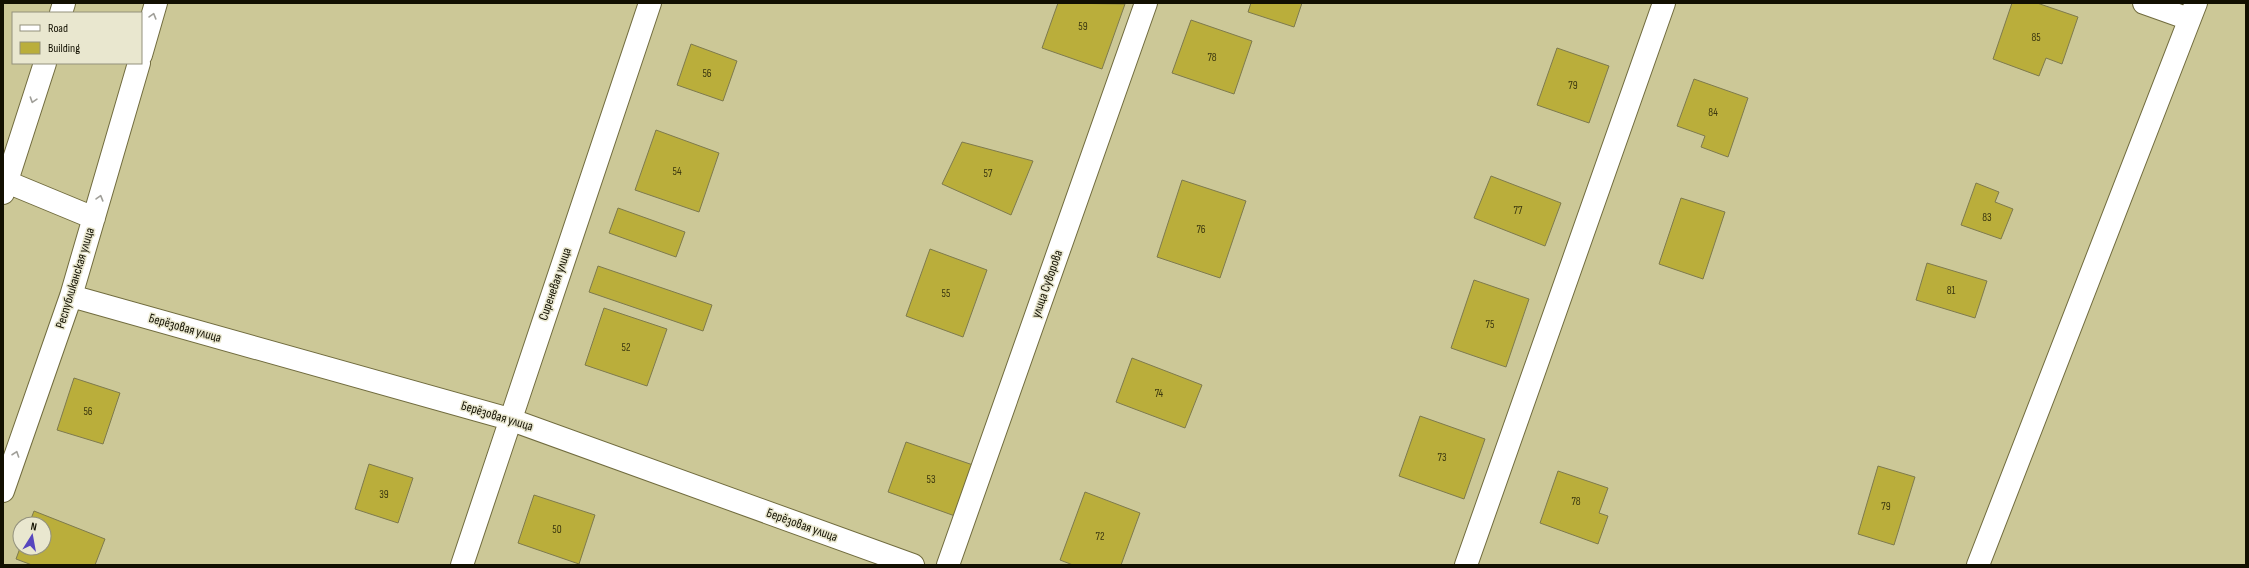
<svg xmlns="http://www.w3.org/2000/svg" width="2249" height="568" font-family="'Sofia Sans Condensed',sans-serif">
	<rect width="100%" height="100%" fill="#ccc897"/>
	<path fill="#baae3b" stroke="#7e7a4d" d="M1058,3L1125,4L1102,69L1042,48Z
		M1251,3H1302L1294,27L1248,12Z
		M2012,3H2037L2078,17L2062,64L2046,58L2039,76L1993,59Z
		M1191,20L1252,41L1234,94L1172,73Z
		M691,44L737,61L723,101L677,85Z
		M1557,48L1609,66L1589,123L1537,105Z
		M1694,79L1748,98L1728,157L1701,147L1705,136L1677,126Z
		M656,130L719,153L699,212L635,190Z
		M962,142L1033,161L1011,215L942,184Z
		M1491,176L1561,203L1545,246L1474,218Z
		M1182,180L1246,201L1220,278L1157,257Z
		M1976,183L1999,192L1995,202L2013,209L2001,239L1961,225Z
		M1681,198L1725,212L1703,279L1659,264Z
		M618,208L685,232L676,257L609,233Z
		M930,249L987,270L963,337L906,316Z
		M1927,263L1987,281L1975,318L1916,300Z
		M598,266L712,305L703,331L589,292Z
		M1474,280L1529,299L1506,367L1451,348Z
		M604,308L667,329L647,386L585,365Z
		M1132,358L1202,385L1185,428L1116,402Z
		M74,378L120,393L103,444L57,430Z
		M1420,416L1485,439L1464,499L1399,476Z
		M906,442L973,465L955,516L888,492Z
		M369,464L413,478L398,523L355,509Z
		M1878,466L1915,477L1894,545L1858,534Z
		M1558,471L1608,488L1599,513L1608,516L1598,544L1540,523Z
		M1085,492L1140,513L1121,565H1073L1060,560Z
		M534,495L595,515L579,564L518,543Z
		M34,511L105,539L95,565H32L16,559L20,548H44V524H29Z"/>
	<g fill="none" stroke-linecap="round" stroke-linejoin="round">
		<defs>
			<path id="minor" d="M2144,3L2189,19
				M61,13L64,3
				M141,55L156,3
				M7,182L94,218
				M3,193L45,63
				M71,296L509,419L913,565
				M3,491L71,296L139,63
				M462,565L650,3
				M948,565L1146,3
				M1466,565L1664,3
				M1978,565L2196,3"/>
		</defs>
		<use href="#minor" stroke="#716c3f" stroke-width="24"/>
		<use href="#minor" stroke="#fff" stroke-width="22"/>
	</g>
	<defs><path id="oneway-chevron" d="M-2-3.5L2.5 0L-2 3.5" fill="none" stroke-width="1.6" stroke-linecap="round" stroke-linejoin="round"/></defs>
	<g stroke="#a09f99">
		<use href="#oneway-chevron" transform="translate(153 16) rotate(-74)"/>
		<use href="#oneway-chevron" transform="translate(33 100) rotate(108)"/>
		<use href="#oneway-chevron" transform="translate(100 198) rotate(-74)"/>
		<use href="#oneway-chevron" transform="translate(16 454) rotate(-71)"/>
	</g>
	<g text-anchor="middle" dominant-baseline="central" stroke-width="3" stroke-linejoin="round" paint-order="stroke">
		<g font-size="11" fill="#3c3810">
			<text x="1083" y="26">59</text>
			<text x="2036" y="37">85</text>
			<text x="1212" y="57">78</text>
			<text x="707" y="73">56</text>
			<text x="1573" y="85">79</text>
			<text x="1713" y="112">84</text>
			<text x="677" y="171">54</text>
			<text x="988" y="173">57</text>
			<text x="1518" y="210">77</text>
			<text x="1987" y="217">83</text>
			<text x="1201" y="229">76</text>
			<text x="1951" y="290">81</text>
			<text x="946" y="293">55</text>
			<text x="1490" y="324">75</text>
			<text x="626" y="347">52</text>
			<text x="1159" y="393">74</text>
			<text x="88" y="411">56</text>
			<text x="1442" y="457">73</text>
			<text x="931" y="479">53</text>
			<text x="384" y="494">39</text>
			<text x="1576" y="501">78</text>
			<text x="1886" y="506">79</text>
			<text x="557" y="529">50</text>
			<text x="1100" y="536">72</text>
		</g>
		<g font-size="13" fill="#121001" stroke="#e9e7cf">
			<text transform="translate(75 278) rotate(-73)">Республиканская улица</text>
			<text transform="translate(555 284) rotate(-71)">Сиреневая улица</text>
			<text transform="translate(1047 284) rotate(-71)">улица Суворова</text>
			<text transform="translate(185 328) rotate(16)">Берёзовая улица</text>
			<text transform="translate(497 416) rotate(17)">Берёзовая улица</text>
			<text transform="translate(802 525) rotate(20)">Берёзовая улица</text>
		</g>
	</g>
	<rect width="2249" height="568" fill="none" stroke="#121001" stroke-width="8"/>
	<rect x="12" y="12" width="130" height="52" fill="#e9e7cf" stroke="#93917d"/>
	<rect x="20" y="25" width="20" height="6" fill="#ffffff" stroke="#93917d"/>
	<text x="48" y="32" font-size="12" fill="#121001">Road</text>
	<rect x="20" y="42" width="20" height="12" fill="#baae3b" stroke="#93917d"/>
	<text x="48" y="52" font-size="12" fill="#121001">Building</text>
	<g transform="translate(32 536) rotate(11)"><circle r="19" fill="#e9e7cf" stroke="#93917d"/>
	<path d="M0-3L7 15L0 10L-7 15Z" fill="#5746be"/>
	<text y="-6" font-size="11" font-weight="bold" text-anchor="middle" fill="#121001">N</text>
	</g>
</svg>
